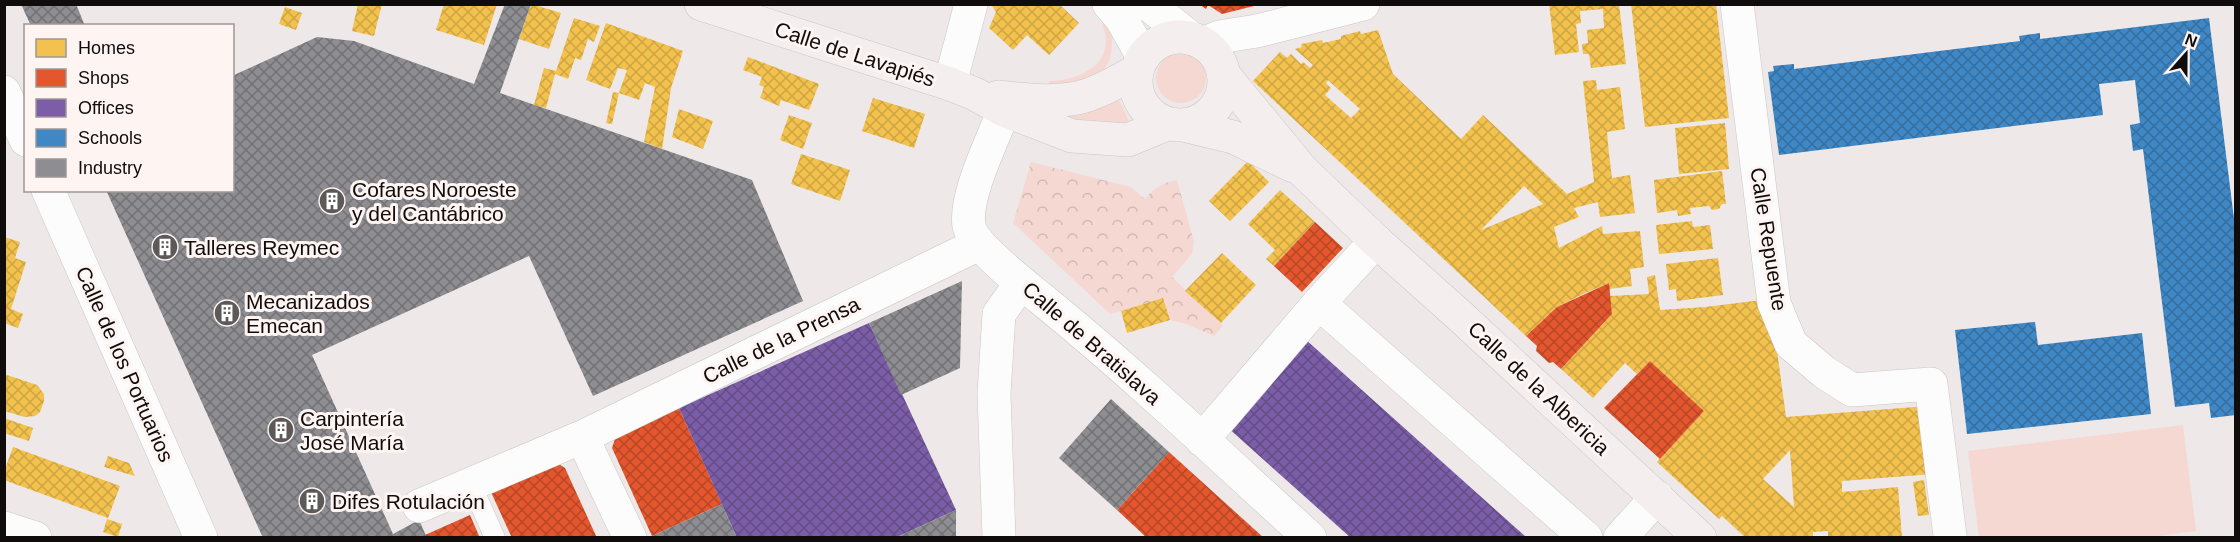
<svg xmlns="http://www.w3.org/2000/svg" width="2240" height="542" font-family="Arial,sans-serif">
	<defs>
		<pattern id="forest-crowns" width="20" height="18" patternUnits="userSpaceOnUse" patternTransform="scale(1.5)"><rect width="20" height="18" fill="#f6d8d3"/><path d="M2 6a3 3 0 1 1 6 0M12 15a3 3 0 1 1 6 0" fill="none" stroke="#d2b8b4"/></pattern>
		<pattern id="homes-cross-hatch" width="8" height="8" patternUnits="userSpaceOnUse" patternTransform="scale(1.5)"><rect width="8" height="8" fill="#f2c14e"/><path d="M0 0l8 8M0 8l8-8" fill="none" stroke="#cea543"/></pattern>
		<pattern id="shops-cross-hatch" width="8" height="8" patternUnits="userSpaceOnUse" patternTransform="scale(1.5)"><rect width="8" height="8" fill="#e4572e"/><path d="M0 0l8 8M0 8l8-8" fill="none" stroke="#b74625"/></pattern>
		<pattern id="offices-cross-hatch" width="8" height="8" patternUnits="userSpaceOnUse" patternTransform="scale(1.5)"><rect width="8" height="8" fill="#7b5ea7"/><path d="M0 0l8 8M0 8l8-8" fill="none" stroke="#634c86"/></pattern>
		<pattern id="schools-cross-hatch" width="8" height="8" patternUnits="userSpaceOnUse" patternTransform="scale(1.5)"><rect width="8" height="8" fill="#3f88c5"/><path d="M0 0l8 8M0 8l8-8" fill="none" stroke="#336e9e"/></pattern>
		<pattern id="industry-cross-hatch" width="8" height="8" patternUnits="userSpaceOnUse" patternTransform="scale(1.5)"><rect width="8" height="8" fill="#8d8d92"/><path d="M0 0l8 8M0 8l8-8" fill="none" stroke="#727275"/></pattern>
	</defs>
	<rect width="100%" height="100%" fill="#eee8e8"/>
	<path fill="#f6d8d3" d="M1109,21C1115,41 1114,70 1091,79C1077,84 1062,86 1048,89L1049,81C1081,80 1118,63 1102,24Z
		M1156 78a25 25 0 1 1 50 0a25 25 0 1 1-50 0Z
		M1117,96L1129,121C1110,130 1083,122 1065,117Z
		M2183,425L2196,531L2144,538L1979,537L1968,451Z"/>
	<path fill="url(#forest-crowns)" d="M1031,162L1131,187L1145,199C1155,187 1162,183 1177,180L1194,242L1192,254L1172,277L1223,326L1214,336L1186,324L1170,320L1163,299L1110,314L1013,223Z"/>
	<path fill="url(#homes-cross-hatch)" fill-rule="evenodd" d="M358,4H382L374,36L352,31Z
		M444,4H497L484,45L436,30Z
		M531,4L561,13L549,49L519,39Z
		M991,4H1059L1079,23L1049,55L1027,35L1013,50L989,28L996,12Z
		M1549,4H1619L1626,64L1591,68L1589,54H1583L1582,44L1588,43L1587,30L1604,28L1603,9L1580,11L1581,23L1576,24L1579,52L1555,55Z
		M1631,4H1716L1729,118L1645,127Z
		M285,7L302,13L296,30L279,24Z
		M574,18L600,26L594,42L588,39L581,60L575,58L568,79L555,74L546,108L534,105L544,68L556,71Z
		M606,23L683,51L671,88L662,149L644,142L655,87L645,83L639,100L619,93L627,70L618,68L610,89L586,80Z
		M1378,30L1393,74L1461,139L1483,115L1567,194L1594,182L1583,81L1596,80L1597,90L1620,87L1625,129L1607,132L1609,154L1612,178L1630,175L1635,213L1600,217L1598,202L1574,208L1579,217L1554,227L1559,248L1602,226L1603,234L1640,231L1644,267L1630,269L1632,286L1609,289V283L1585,293L1557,307L1526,336L1253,81L1280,52L1287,58L1291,54L1301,64L1303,62L1310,68L1313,65L1295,49L1302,47L1301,44L1322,40L1323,43L1341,39V36L1360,31L1361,34ZM1328,80L1360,109L1351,118L1325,95L1331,88L1326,83ZM1524,186L1543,204L1481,230Z
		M748,57L819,84L809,110L781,100L779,106L760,98L764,87L759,85L762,77L743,70Z
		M613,92L619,93L612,124L606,123Z
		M873,98L925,114L914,148L862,131Z
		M679,109L713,121L703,149L672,137Z
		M789,115L812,123L803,149L780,140Z
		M1725,123L1729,169L1679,174L1675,128Z
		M801,154L850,170L840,201L791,184Z
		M1248,161L1269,182L1230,221L1209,201Z
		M1722,171L1726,204H1722L1719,209L1712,210L1709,206L1690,208L1691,214L1678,216L1677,210L1657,213L1654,180Z
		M1280,190L1315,222L1274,266L1266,259L1275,250L1248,224Z
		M1692,221L1693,227L1710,225L1713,249L1659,254L1656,225Z
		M4,237L20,242L15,258L26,262L11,309L23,314L18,328L4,323Z
		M1222,253L1256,285L1221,323L1185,291Z
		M1718,258L1723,295L1677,301L1676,289L1669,290L1666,264Z
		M1655,275L1660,310L1705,307L1770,299L1786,417L1928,406L1933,474L1842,481V492L1898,487L1902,538H1828V531L1813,532V538H1746L1722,516L1719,519L1657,462L1704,411L1650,361L1637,374L1625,363L1593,398L1561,369L1612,314L1610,296L1649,294L1647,277ZM1790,450L1794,507L1763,479Z
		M1163,298L1170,320L1127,333L1121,311Z
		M4,374L37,385L44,394V401L40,412L35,416L25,417L4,411Z
		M4,418L33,428L29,441L4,433Z
		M13,447L120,486L108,518L4,480V472Z
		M108,456L129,463L135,476L104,467Z
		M1924,480L1929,515L1918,516L1913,482Z
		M107,519L122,524L118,537L103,532Z"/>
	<path fill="url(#shops-cross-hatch)" d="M1199,4H1258V5L1222,14L1208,5L1206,9Z
		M1315,222L1343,248L1302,292L1274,266Z
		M1609,283L1612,314L1561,369L1553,362L1549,363L1536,351L1537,346L1526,336L1557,307Z
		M1650,361L1704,411L1660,459L1604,408Z
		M679,408L722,504L652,536L612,448L616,436Z
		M1169,452L1264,538H1147L1117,510Z
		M554,461L565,468L597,538H512L490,490Z
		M470,515L480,538H427L425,535Z"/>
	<path fill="url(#offices-cross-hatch)" d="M869,323L956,510L895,538H737L679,408Z
		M1305,339L1527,538H1351L1226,426Z"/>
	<path fill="url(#schools-cross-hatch)" d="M2209,18L2236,235V415L2211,418L2209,403L2175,407L2143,149L2133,151L2130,125L2140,123L2135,80L2099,84L2103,115L1779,155L1768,72L1774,71L1773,66L1794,64V69L2020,41L2019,36L2040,33V39Z
		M2035,322L2038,345L2142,333L2151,414L1967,434L1955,330Z"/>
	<path fill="url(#industry-cross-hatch)" d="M21,4H76L85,26H31Z
		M505,4H531L500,93L752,180L803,301L593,396L529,256L312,355L393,534L419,520L427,538H263L106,190H232V76L317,37L354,41L474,84Z
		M962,281L960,368L901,395L869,323Z
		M1111,399L1169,452L1117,510L1059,458Z
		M722,504L737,538H653L652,536Z
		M956,510V538H895Z"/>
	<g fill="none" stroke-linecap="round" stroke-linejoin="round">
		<defs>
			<path id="lane" d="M471,484L495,538"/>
			<path id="street" d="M1109,4L1121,18L1143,57
				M1148,4L1192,39
				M1737,4L1774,303L1791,344L1824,372L1852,390L1931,384L1950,536
				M1204,44L1219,37L1257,31L1363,4
				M950,84L971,4
				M4,92L26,140
				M1004,110C993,140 964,196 969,226C973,245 1023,284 1039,297C1133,373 1221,457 1310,538
				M48,190L201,538
				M1319,303L1586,538
				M582,437L630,538
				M1202,440L1319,303L1376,241
				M419,506L582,437L979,244
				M4,528L35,538
				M999,538L994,394L999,314L1021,283
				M1620,538L1657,497"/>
			<path id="secondary" d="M701,4L950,84L975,94L1004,110L1072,136L1128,140L1167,124
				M1136 81a44 44 0 1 1 88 0a44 44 0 1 1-88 0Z
				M1224,75L1302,170L1376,241L1460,316L1700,538
				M998,97C1024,100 1051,103 1077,98C1098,94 1119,80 1137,71
				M1183,125L1233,137L1293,166"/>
		</defs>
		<use href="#lane" stroke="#cbc6c6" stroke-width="21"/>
		<use href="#street" stroke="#cbc6c6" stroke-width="34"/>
		<use href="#secondary" stroke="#cbc6c6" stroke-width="34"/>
		<use href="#lane" stroke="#fcfcfc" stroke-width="20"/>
		<use href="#street" stroke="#fcfcfc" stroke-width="33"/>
		<use href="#secondary" stroke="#f4efee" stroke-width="33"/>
	</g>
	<defs>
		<symbol id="building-disc" viewBox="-11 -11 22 22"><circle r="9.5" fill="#5d5958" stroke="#fef4f2"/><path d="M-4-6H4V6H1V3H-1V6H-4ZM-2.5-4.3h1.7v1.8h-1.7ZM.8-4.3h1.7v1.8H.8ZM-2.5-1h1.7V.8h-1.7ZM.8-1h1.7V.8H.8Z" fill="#fff"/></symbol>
	</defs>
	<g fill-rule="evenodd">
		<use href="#building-disc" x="317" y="186" width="30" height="30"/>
		<use href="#building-disc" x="150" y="232" width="30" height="30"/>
		<use href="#building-disc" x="212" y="298" width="30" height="30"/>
		<use href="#building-disc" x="266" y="415" width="30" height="30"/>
		<use href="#building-disc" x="297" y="486" width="30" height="30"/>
	</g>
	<g text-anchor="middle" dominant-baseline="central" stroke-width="6" stroke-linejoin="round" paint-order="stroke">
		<g font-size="21" fill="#0f0c0b" stroke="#fef4f2">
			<text transform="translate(855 54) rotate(18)">Calle de Lavapiés</text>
			<text transform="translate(1769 239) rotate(81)">Calle Repuente</text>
			<text transform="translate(781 340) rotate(-26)">Calle de la Prensa</text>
			<text transform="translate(1092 343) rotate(41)">Calle de Bratislava</text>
			<text transform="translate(125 364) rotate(66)">Calle de los Portuarios</text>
			<text transform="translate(1539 388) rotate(43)">Calle de la Albericia</text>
		</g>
		<g font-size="21" fill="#0f0c0b" stroke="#fef4f2" text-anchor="start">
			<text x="352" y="189">Cofares Noroeste<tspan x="352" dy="24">y del Cantábrico</tspan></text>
			<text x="184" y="247">Talleres Reymec</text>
			<text x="246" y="301">Mecanizados<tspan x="246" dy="24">Emecan</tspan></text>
			<text x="300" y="418">Carpintería<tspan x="300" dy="24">José María</tspan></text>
			<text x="332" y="501">Difes Rotulación</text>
		</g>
	</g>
	<rect width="2240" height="542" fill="none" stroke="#0f0c0b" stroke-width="12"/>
	<rect x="24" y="24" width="210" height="168" fill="#fef4f2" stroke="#9e9796" stroke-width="1.5"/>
	<rect x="36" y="39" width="30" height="18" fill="#f2c14e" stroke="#9e9796" stroke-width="1.5"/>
	<text x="78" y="54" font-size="18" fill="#0f0c0b">Homes</text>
	<rect x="36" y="69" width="30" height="18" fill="#e4572e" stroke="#9e9796" stroke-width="1.5"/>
	<text x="78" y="84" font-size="18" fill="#0f0c0b">Shops</text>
	<rect x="36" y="99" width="30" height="18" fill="#7b5ea7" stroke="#9e9796" stroke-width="1.5"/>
	<text x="78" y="114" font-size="18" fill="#0f0c0b">Offices</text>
	<rect x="36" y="129" width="30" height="18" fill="#3f88c5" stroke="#9e9796" stroke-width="1.5"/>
	<text x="78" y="144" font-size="18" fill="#0f0c0b">Schools</text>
	<rect x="36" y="159" width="30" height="18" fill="#8d8d92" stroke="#9e9796" stroke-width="1.5"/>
	<text x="78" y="174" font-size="18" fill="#0f0c0b">Industry</text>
	<g transform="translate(2186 54) rotate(21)" stroke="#fef4f2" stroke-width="4.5" paint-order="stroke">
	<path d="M0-4.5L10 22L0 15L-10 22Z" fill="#0f0c0b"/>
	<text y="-9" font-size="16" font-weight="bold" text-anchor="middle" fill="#0f0c0b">N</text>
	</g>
</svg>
